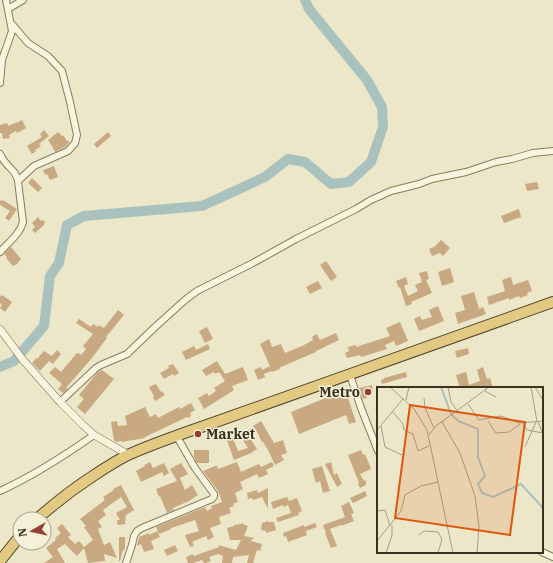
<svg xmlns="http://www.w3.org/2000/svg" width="553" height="563" font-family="'IBM Plex Serif',serif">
	<rect width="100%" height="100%" fill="#ede7c9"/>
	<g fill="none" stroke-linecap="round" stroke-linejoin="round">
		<path stroke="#aac2be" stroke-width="10" d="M0,367L14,361L44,326L50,276L59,263L67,225L84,216L202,206L265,177L288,159L305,162L331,184L349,182L371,162L383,127L382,107L367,80L309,9L305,0"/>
	</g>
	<path fill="#c9a981" d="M22,120L26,128L17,133L16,131L9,135L10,138L3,139L2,133H0V125L7,123L8,126L17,122V123Z
		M44,130L49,136L39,144L41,146L35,150L36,151L32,154L27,146L42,137L40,134Z
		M58,132L62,136L63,135L67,141L68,140L69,143L65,147L55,152L53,148L48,140Z
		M108,132L111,136L97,148L94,144Z
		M54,166L58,177L50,180L47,174L45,175L43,170Z
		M32,178L42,188L38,192L28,183Z
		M537,182L539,189L527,191L525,184Z
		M0,200L2,201L3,200L17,209L9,221L5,218L10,211L0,205Z
		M519,209L521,217L504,223L501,216Z
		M38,217L41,221L43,220L45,222L44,224V225L35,233L32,230L35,227L32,223Z
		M441,240L450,248L443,256L440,253L432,256L429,249L434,247Z
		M11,247L21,259L16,265H15L13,266L6,258L7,257L4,254Z
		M326,261L337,277L331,281L320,265Z
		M450,268L454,282L442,286L438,272Z
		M427,271L429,279L426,280L432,293L411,302L412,304L406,306L400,287L399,288L396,281L406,277L408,284L404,286L408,296L418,291L415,285L422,282L419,273Z
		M511,277L513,285L528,280L532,291L527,293L528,295L520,298L519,296L509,300V298L489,305L487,297L505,291L502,280Z
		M318,281L322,288L310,294L306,287Z
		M474,292L479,309L483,307L486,314L458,324L455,313L465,310L461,296Z
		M2,295L12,302L5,312L0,308L2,305L0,303V297Z
		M438,306L444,321L419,331L414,319L420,316L422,320L432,317L429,310Z
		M118,310L124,315L106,337L107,338L92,358L66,388L68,389L63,393L58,389L62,384L49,373L55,367L61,372L77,353H78L81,355L86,349L83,346L93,334L76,323L79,319L91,327L93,324L98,327L99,325L104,328Z
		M400,322L408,341L396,346L394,341L385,345L387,349L361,357L360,355L347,358L345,353L349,351L348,347L356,345V347L390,336L386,328Z
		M207,327L213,339L205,343L199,331Z
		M336,333L339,340L316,351V352L304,357L279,368L280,369L272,372L271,371L264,374L265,377L258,380L254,370L261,367L262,370L270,366L260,344L269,339L272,347L281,344L285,353L302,346L313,340L312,337L317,334L320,340Z
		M208,344L210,349L186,360L182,352L194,346L196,350Z
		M468,348L469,354L457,358L455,351Z
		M57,350L61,354L53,364L49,361L40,371L32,363L36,358L37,359L44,351L52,356Z
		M217,361L225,374L243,367L248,380L232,386L234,390L204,409L198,398L207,393L209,396L216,391L214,388L225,381L219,372L215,374L214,372L206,376L202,370Z
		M173,364L179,373L174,376L173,374L164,379L160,373L169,368L168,366Z
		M483,367L487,379L490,378L493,388H460L456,375L466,372L469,385L480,381L477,370Z
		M102,370L114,379L85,414L77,407L84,399L79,395L97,373Z
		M406,372L407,377L382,384L381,380L384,379V378Z
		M156,384L161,392L162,391L165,395L155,401L153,397L154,396L149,387Z
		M372,385L373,393L366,395L367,398L363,399L359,388Z
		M345,389L356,422L349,424L346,415L299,434L291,412L338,393L337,392Z
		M191,403L195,410L190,413L191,416L188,418L187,417L145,437V438L122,442V441L116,442L114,440L111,422L117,421L118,426L127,425L125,416L145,407L150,417L156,414L158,418L179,407L180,409Z
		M261,421L274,443L283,440L287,453L281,455L284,460L275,465L268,450L263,442H262L259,436V435L253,426Z
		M231,433L238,451L248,448L241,437L247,433L257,449L251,453L234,460L225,435Z
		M194,450H209V463H197L194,457Z
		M361,450L363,455L365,454L371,469L360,474L364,481L366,480V485L360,488L358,484L359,483L348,455Z
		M150,462L153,468L164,463L169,473L164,476L162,472L141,482L136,471L145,466L144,465Z
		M237,462L241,472L259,464L261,467L272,462L274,466L266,470L268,474L259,478L257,474L240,482L243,489L235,493L238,502L233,504L234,506L229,508L231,513L219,517L221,524L210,528L214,537L208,540L206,536L192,542L194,546L190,547L185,535L199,531L195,520L171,528V529L159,534L156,527L205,507L207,511L212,508L211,506L222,502L218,491L203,471L215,466H217L218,469Z
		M331,462L334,475L337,473L342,484L337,487L325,464Z
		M181,463L188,474L180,478L185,490L192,485L198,495L189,501L173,508L174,510L167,513L160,496L159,497L156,489L177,481L170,469Z
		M322,466L330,491L323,493L320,481L316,483L312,469Z
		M121,485L134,510L126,515V513L125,524L118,525L117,520H120L116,513L127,507L121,497L103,510L106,515L98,521L102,527L98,529L104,545L110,542L117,558L104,554L105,561L88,563L84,548L77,556L65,544L57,549L65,563H44L53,557L46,548L56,540L55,538L61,533L57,528L62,524L71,535L68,537L75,544L79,541L84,547L93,540L84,527L86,526L80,519L105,500L103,497L114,490L113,489Z
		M268,488V509L262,497L253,500L252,498L248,499L247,493L257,490L258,493Z
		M365,491L367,496L353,503L350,498Z
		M287,497L289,501L297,498L302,511L298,513L299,515L278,522L276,518L291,513L288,505L283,507V505L273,509L271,502Z
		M349,502L354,513L351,514L354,521L341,526V525L330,529L337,546L331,548L325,533H326L323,525L345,517L341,506Z
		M268,521V522H274L276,530L266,533V531L261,530L262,523Z
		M241,523L248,526L244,536L254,538V539H252L251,541L262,544L260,551L257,550L253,563H247L249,555L233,557L232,563H222L223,556L218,554L209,557L211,561L206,563H204L202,560L193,563H188L186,557L193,554L194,556L219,547L218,545L236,550L241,540H230L227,528L234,526V525L241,524Z
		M315,523L317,527L306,531L307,535L288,542L286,536L284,537L283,533L304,525V527Z
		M157,531L160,537L151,541L154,549L144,552L141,544L137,546L139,537L149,533V535Z
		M119,537H125V549L123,550L120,561H119Z
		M175,545L178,551L167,556L164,550Z"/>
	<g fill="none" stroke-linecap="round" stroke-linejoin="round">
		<defs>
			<path id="minor" d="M8,9L23,0
				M11,23L28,43L48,56L62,71L70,102L77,135L75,143L68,151L34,166L18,181
				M0,83L2,60L10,37L12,31L6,0
				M0,154C2,157 3,160 5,162C11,170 16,171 18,181L23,222C20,234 8,243 0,252
				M350,375L361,408L378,451
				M60,402L96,368L101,365L127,354L154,328L185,300L197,291L253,263L296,239L356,209L371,200L391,191L419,184L432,179L466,172L496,162L512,159L533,153L553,151
				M0,491C33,476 64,456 94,435
				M542,552L553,557
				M126,563L132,545L134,536L137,531L142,528L212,499L214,496V494L195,468L176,435"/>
			<path id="tertiary" d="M0,329L23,360L60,402L83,425L94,435L129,455"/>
			<path id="trunk" d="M37,519C55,503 73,489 93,476C105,468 117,460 130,454C155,443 181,434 207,425L553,302
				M0,561L20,536"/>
		</defs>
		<use href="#minor" stroke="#897b5f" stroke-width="8"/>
		<use href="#tertiary" stroke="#897b5f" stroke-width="8"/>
		<use href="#trunk" stroke="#574932" stroke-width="12"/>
		<use href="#minor" stroke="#f8f4dd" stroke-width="6"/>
		<use href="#tertiary" stroke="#f8f4dd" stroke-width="7"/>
		<use href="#trunk" stroke="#e2ca82" stroke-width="10"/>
	</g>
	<g fill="#963e31" stroke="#f5f1d9" stroke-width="1.5">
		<circle cx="368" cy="392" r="4"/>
		<circle cx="198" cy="434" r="4"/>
	</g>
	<g text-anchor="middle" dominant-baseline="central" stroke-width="3" stroke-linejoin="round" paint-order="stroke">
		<g font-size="14" font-weight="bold" fill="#3a3121" stroke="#f5f1d9" text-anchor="end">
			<text x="360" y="392">Metro</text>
			<text x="206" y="434" text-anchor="start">Market</text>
		</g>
	</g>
	<g transform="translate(377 387)">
		<rect width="166" height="166" fill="#ede7c9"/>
		<path fill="none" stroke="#aac2be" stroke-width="2" d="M64,0L74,27L81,34L101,42V70L108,89L101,97L105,106L116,110L144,97L166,121"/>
		<path fill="none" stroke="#a59e86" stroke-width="1" d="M13,0L37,22L50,43L76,166M71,0L74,15L81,25M154,0L160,35M158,0L166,13M108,4L119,10M47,11L48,21L57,41M29,13L32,0M91,17L102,33L124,29L142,36L166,34M15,24L26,37L27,43L36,47L41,64L52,59M111,34L119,46L132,45L143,37M65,35L83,66L98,109L102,139L100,166M161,35L166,47M146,36L150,43L166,46M4,39L8,60L25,68M0,43L26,12M52,48L59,39L112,0M148,60L159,35M0,124L8,123L13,139M42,148L47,144L61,145L65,152L61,166M0,154L24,124L28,108L44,99L61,95M9,166L15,148V138"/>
		<path fill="#df570d" fill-opacity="0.15" stroke="#df570d" stroke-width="2" d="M33,18L148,35L133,148L18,131Z"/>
		<rect width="166" height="166" fill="none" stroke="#3a3121" stroke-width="2"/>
	</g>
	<g transform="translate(32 531) rotate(262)"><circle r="19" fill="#f5f1d9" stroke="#aaa48f"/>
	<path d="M0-3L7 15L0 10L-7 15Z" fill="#963e31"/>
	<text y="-6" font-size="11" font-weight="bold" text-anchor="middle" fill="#3a3121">N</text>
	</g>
</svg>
